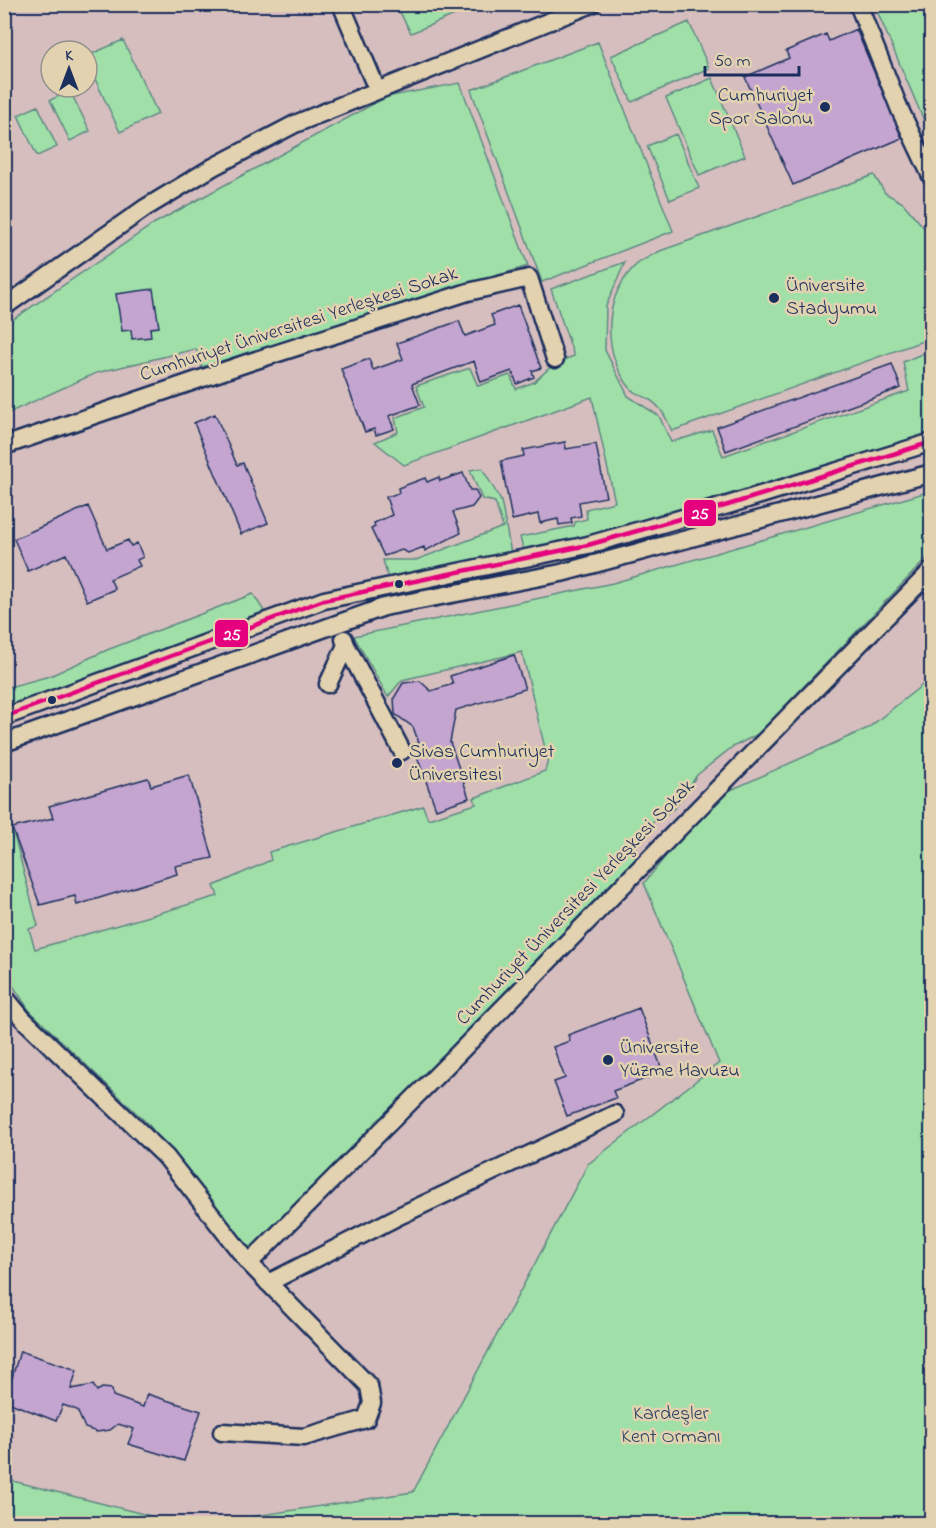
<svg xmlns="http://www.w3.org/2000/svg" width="936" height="1528" font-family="'Indie Flower',sans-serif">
	<rect width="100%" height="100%" fill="#ddc9b6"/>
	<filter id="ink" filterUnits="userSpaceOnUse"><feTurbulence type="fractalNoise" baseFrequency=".0167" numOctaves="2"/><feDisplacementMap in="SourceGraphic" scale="12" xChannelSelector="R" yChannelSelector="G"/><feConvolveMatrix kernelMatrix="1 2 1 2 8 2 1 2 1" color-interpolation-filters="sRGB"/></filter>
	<g filter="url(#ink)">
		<path fill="#d6bebe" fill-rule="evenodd" d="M5,5H931V678L868,728L713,798L644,883L719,1063L588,1164L413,1492L203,1523L179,1524L5,1479ZM51,51H87V87H51Z"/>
		<path fill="#a0e0a8" stroke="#5e8883" stroke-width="1.5" d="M396,5H479L411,33Z
			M879,5H931V137L877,11Z
			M689,22L709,68L632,102L611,56Z
			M123,40L158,114L120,132L87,62V56Z
			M598,42L673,231L542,282L471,90Z
			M712,78L745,156L699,175L666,98Z
			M460,83L528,266L202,367L196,349L96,373L10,412L5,418V325L155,223L386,97Z
			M70,91L90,131L70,141L50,100Z
			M38,106L57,147L37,156L18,115Z
			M676,134L699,188L670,200L647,146Z
			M874,175L885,193L903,203L925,229L931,246V307L926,315L931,329V338L672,431C666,417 661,406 647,398C642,395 635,394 631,389C603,354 602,303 632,269C638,261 651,256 660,251Z
			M625,262L606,306L605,350L628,396L659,416L671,442L712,430L723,456L909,391L903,362L931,350V433L590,536L524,552L520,537L574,526L575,522L587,519L586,509L615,502L592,397L404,465L375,442L398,432L395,418L424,407L416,386L470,368L478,386L510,375L516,389L534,382L555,363L574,356L551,289Z
			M482,468L501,501L511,553L388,579L383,560H416L503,527L495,502L482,499L470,470Z
			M931,491V554L758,734L731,748L697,775L675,808L650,824L633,852L637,860L251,1254L150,1126L29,1010L4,972V797L38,926L29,929L35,949L218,896L214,886L271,860L269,852L423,806L428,819L476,804L474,798L545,771L548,761L522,652L402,680L388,697L354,636L613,583Z
			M253,594L266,614L5,710V688L50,676L107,650Z
			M931,678V1523L203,1524L413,1492L588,1164L719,1063L644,883L713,798L868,728Z
			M4,1479H5L179,1523H5Z"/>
		<path fill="#c4a5d0" stroke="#1b2f5e" stroke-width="1.5" d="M856,29L902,138L793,185L745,77L789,58L786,51L826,34L829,41Z
			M153,289L159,327L150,328L151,337L132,339L131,330L122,331L116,294Z
			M518,305L541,368L532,371L534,377L517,384L512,371L481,382L474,361L412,384L420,405L389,416L394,429L376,435L374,429L365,432L341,369L369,359L373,370L403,359L397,343L459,321L465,336L495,325L491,315Z
			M892,364L901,388L726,451L717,427Z
			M215,414L237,465L243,463L268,523L241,534L194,423Z
			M565,442L566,449L596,444L606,497L579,502L581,516L571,518L572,523L559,525L558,519L540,523L538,514L512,520L501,461L524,456L523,450Z
			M463,473L470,490H475L479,498L472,507L453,512L461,533L425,551L424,547L408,553L402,550L384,556L371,529L375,527L374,523L392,515L386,497L399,493L398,488L425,478L427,482L439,477L440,481Z
			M88,506L107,549L128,540L131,546L137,543L143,557L137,560L140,566L110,579L115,589L87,601L66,554L28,571L14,539Z
			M514,655L525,689L456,710L450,742L469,798L436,809L413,745L419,743L413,727L395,714L394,698L403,683L420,681L431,691L453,684L450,676Z
			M189,775L213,858L175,866L177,874L77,905L75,896L40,905L12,828L53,818L49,806L148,778L151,786Z
			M639,1008L663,1072L613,1091L616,1098L567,1116L554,1082L565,1078L553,1047L570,1041L568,1035Z
			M20,1351L77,1370L71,1389L93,1385L97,1391L102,1388L112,1389L113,1396L143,1407L147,1394L201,1411L184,1461L128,1444L134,1429L118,1424L110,1430L97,1432L85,1428L77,1410L63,1405L56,1421L5,1401Z"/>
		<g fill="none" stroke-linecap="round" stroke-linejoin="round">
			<defs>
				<path id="minor" d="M341,4L373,80
					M858,4L900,110L932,178
					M4,307L145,208L213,167L295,124L592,4
					M4,446L247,363L468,292L529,278L555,359
					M346,645L402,751
					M328,684L346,645L344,639
					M4,717L324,600L588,545L728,505L932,442
					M4,743L384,607L561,573L932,473
					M4,996L23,1019L166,1157L249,1263L369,1386L372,1403L366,1419L304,1437L222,1432
					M249,1263L444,1068L932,570
					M268,1283L401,1215L615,1114"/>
			</defs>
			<use href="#minor" stroke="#1b2f5e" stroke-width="21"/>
			<use href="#minor" stroke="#e3d2af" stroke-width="16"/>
			<defs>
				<path id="bus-1" d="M4,717L324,600L588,545L728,505L932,442"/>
			</defs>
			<use href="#bus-1" stroke="#e3d2af" stroke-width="9"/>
			<use href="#bus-1" stroke="#e5007d" stroke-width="4.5"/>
		</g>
	</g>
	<g fill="#1b2f5e" stroke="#e3d2af" stroke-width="2">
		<circle cx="825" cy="107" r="6"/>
		<circle cx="774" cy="298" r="6"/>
		<circle cx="399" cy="584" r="5"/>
		<circle cx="52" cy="700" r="5"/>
		<circle cx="397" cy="763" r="6"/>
		<circle cx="608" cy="1060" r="6"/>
	</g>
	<g text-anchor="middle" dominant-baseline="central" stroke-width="5" stroke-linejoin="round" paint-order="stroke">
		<g font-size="20" fill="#1b2f5e" stroke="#e3d2af" text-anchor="start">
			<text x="813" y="96" text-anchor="end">Cumhuriyet<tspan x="813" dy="23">Spor Salonu</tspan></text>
			<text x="786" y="286">Üniversite<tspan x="786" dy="23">Stadyumu</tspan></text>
			<text x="409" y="752">Sivas Cumhuriyet<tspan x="409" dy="23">Üniversitesi</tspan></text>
			<text x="620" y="1048">Üniversite<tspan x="620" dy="23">Yüzme Havuzu</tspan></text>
		</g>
		<g font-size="20" fill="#1b2f5e" stroke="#e3d2af">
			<text transform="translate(299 325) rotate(-18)">Cumhuriyet Üniversitesi Yerleşkesi Sokak</text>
			<text transform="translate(576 903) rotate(-46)">Cumhuriyet Üniversitesi Yerleşkesi Sokak</text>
		</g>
		<g font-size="20" fill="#284165" stroke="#e3d2af">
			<text x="671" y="1414">Kardeşler<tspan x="671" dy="23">Kent Ormanı</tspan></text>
		</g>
	</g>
	<g stroke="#e3d2af" stroke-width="2">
		<rect x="683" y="499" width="34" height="28" rx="6" fill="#e5007d"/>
		<rect x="214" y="619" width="35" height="29" rx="6" fill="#e5007d"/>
	</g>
	<g font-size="16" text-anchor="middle" font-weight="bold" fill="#fff">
		<text x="700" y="519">25</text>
		<text x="232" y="640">25</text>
	</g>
	<rect width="936" height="1528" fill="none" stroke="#e3d2af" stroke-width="24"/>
	<rect x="12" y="12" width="912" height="1504" fill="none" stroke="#1b2f5e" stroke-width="2" filter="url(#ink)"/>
	<g transform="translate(69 69)"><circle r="28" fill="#e3d2af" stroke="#93918f" stroke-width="1.5"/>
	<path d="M0-4.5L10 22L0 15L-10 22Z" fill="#1b2f5e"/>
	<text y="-9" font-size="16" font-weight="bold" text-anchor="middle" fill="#1b2f5e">K</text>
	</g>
	<path d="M705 66v9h94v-9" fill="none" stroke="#1b2f5e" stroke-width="3"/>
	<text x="714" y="66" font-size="18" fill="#1b2f5e" stroke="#e3d2af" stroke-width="4.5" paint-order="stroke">50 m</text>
</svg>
